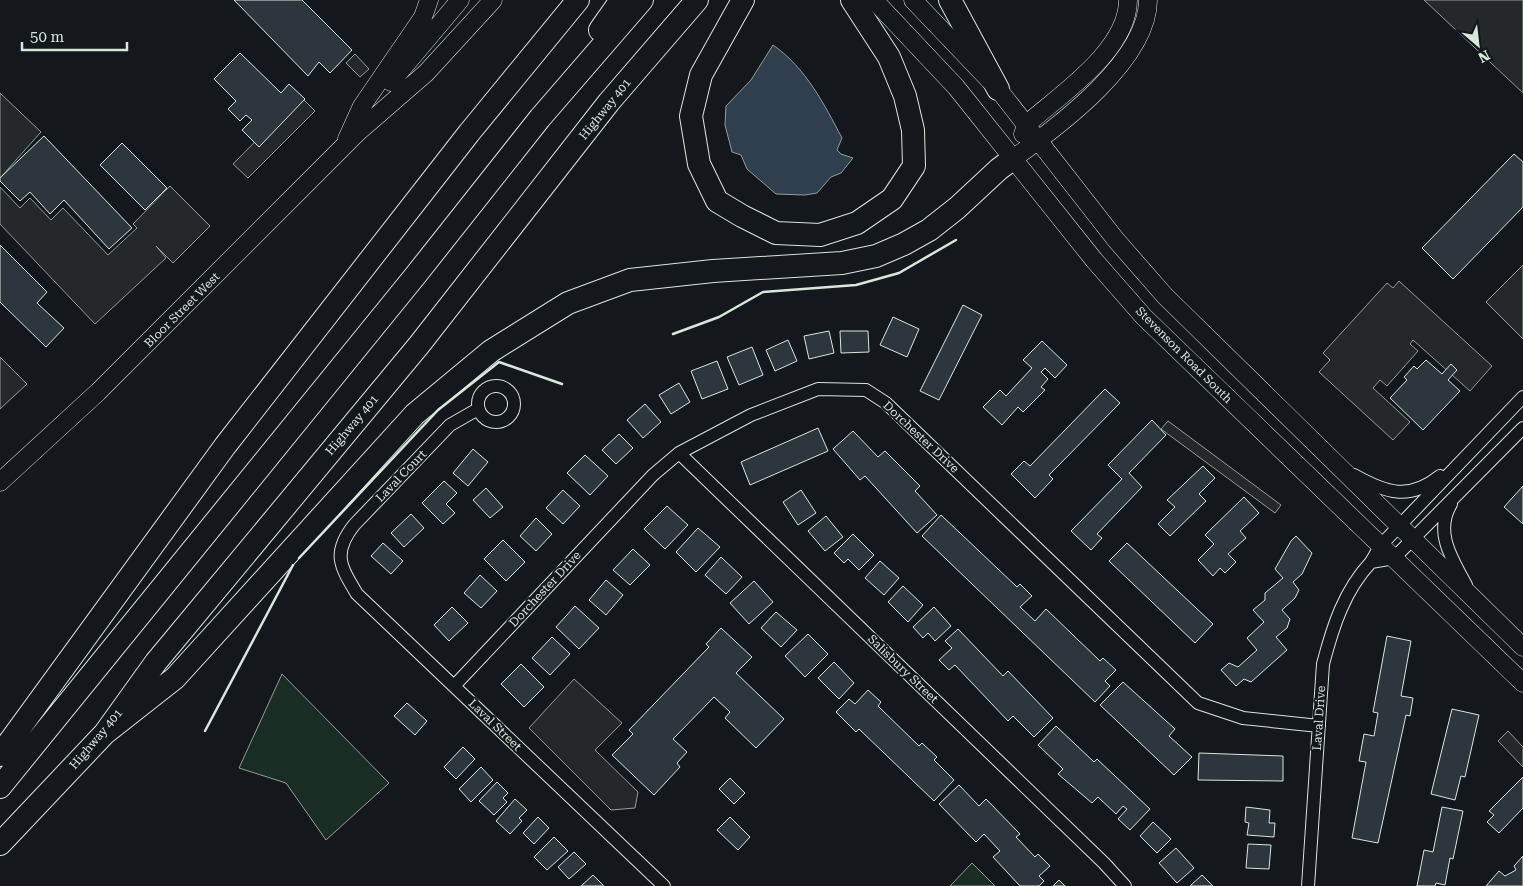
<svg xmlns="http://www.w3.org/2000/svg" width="1523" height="886" font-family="'Roboto Serif',serif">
	<rect width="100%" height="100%" fill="#14181c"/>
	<path fill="#1a2d24" stroke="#939e99" d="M282,674L389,783L326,840L286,783L239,768Z
		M972,863L995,886H950Z"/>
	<path fill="#24282b" stroke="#939e99" d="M1424,0H1523V93Z
		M355,54L369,69L360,77L346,63Z
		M0,93L41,132L0,178Z
		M300,96L315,111L248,178L233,164Z
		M170,186L210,226L173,263L156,246L166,258L95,324L0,224V187L20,208L30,198L51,220L63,208L108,255L137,228L133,224Z
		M1523,265V339L1486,302Z
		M1399,281L1492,366L1470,391L1413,340L1410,344L1418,351L1387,386L1380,380L1373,388L1410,422L1393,440L1319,372L1330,360L1323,353L1387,283L1393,288Z
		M0,357L27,384L0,409Z
		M1168,421L1281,505L1275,513L1161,429Z
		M574,679L622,723L595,750L638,792L635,808L611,810L529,728Z
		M1508,731L1523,747V767L1498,741Z"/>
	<path fill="#2f3f4d" stroke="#939e99" d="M773,45C806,68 824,104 842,138L837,150L841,154L853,158L841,173L831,177L817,193L805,195L776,194L747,169L741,155L732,152L725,125L726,106L751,80Z"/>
	<path fill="#2c363c" stroke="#d8e6dc" d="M234,0H302L352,50L330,73L319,62L308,76Z
		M240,53L281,93L289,84L305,99L259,147L242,130L252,120L246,115L240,121L228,109L236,101L214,79Z
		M44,136L132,228L109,249L64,200L50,214L30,192L20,201L0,181V178Z
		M122,143L167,188L145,210L100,165Z
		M1514,154L1523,162V207L1453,279L1422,248Z
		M0,245L47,292L37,303L64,328L46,347L0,302Z
		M963,305L982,315L939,400L920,391Z
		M893,317L919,329L907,357L880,345Z
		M829,331L834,353L809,359L804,336Z
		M840,331H868L869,352L841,353Z
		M788,340L797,361L775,371L766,350Z
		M1042,341L1067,365L1055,378L1045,368L1041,372L1048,379L1041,387L1045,390L1023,412L1018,407L1002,425L983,407L1000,390L1006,396L1032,368L1023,360Z
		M752,347L763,375L739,385L727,357Z
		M1426,360L1442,374L1451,364L1457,370L1448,380L1460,391L1423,430L1390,398L1407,380L1404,377L1414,366L1417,369Z
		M717,361L728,389L702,399L691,371Z
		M679,383L690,402L671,414L659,395Z
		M1105,389L1120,403L1049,475L1053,479L1035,498L1011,474L1024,461L1030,466Z
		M645,404L661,422L643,438L627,420Z
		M1152,420L1166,435L1129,473L1142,487L1097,534L1102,538L1091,550L1071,531L1122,479L1108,465Z
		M818,428L828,451L750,485L741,462Z
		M853,431L878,457L885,451L920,486L915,491L937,515L917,533L865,476L860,480L833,449Z
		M619,434L633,448L616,464L602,450Z
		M473,449L488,462L468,486L453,473Z
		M585,455L608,476L590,495L567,473Z
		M1203,466L1215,478L1199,494L1206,501L1170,536L1158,524L1175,507L1167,500Z
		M444,481L457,493L446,504L455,513L443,524L422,503Z
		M1523,486V524L1504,507Z
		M486,488L503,507L490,518L473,500Z
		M563,490L580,506L563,524L546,508Z
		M801,490L816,513L798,525L783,502Z
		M1244,497L1259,513L1240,531L1246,538L1228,554L1236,562L1225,573L1220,568L1213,576L1198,560L1214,544L1205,535Z
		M667,506L688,525L665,549L644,529Z
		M411,514L424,528L404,547L391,533Z
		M941,515L1017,587L1020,584L1032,596L1020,607L1035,621L1046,609L1100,661L1103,658L1116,670L1105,681L1110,686L1095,702L922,536Z
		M826,516L843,537L825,551L808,531Z
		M536,518L552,534L536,551L520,536Z
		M698,528L720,547L696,572L676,552Z
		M853,534L874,555L859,570L848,559L844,563L834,553Z
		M1296,536L1312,553L1302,574L1293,582L1299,590L1295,598L1282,610L1290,619L1287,628L1276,637L1287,650L1251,682L1244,679L1236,686L1221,670L1229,663L1238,667L1257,650L1247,638L1264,622L1253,610L1265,600V593L1283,578L1275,569L1291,541Z
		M503,540L525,562L506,581L484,559Z
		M383,543L403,561L391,574L371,556Z
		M1127,543L1213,624L1195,643L1109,561Z
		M633,549L650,565L630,585L613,570Z
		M721,557L742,577L726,594L705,575Z
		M880,561L899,578L884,595L865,578Z
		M480,575L497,591L481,608L464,593Z
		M606,580L623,595L606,615L589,600Z
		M754,581L773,602L749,624L730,603Z
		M903,586L923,605L908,622L888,602Z
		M575,606L599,628L579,649L556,627Z
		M452,607L468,623L449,641L434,625Z
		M934,607L951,626L935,641L928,633L923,638L913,627Z
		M776,612L797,630L781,647L761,628Z
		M721,628L752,657L736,673L784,719L756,748L725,718L730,712L714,697L673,739L687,752L677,763L680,767L654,795L612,755L633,734L629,730L709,647L706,644Z
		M958,629L1003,676L1008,671L1053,718L1034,737L1013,716L1008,721L955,665L949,670L939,660L952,648L945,641Z
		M808,634L828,654L805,677L785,656Z
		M1387,636L1411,641L1401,696L1413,698L1410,716L1406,715L1378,843L1352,838L1366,762L1359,761L1364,734L1374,736L1378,713L1373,712Z
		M552,637L570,654L550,675L532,658Z
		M834,662L854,683L839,699L818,678Z
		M521,664L544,687L524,707L501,684Z
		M1123,682L1175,729L1169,736L1192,757L1174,775L1100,705Z
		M868,690L881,702L878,706L919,746L922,743L937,757L934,760L954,780L934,801L859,729L856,732L836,712L849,699L855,704Z
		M407,703L427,721L415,735L394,716Z
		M1452,709L1479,715L1465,777L1461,776L1455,800L1431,794Z
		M1056,726L1094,762L1097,759L1150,809L1130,830L1118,819L1127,809L1123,806L1116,814L1098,797L1092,803L1058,774L1063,769L1038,745Z
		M463,747L475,759L456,779L444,767Z
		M1199,753L1283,756V781L1198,780Z
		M481,767L493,780L471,802L459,789Z
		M1523,777V808L1499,833L1487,822L1494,815L1489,811Z
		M730,778L745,793L734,804L719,789Z
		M497,782L508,793L503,798L507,802L494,815L479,801Z
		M959,785L979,806L986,799L1020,834L1016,837L1035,857L1038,854L1050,866L1039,876L1044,881L1039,886H1020L993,857L1000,851L984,834L976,842L939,804Z
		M515,799L527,810L519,818L522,821L510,834L496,821Z
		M1246,807L1270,810L1269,823H1275L1274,837L1247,835L1249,823L1245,822Z
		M1442,807L1463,811L1453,859L1450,858L1445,885L1436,883L1435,886H1417L1424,850L1433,852Z
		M538,817L549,828L534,844L523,833Z
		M730,817L750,837L738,850L717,830Z
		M1153,822L1171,839L1157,853L1140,836Z
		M554,837L568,851L547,870L534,857Z
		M1248,844L1271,845L1269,869L1246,868Z
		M1176,848L1194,868L1177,883L1159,863Z
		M574,852L586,864L569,879L558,867Z
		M1523,856V886H1486L1499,871L1505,876L1516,870L1514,866Z
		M593,875L604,886H581Z
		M1202,875L1213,886H1190Z
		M1059,880L1065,886H1053Z"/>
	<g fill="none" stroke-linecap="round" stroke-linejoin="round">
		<defs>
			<path id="minor" d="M478 404a18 18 0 1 1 36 0a18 18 0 1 1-36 0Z
				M1523,397L1381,545L1371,562L1394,558L1523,428
				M478,409L450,425L354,525C332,553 340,566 357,594L664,886
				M679,453L1104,863L1125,886
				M1354,475C1386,493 1409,501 1440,476
				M1451,504C1434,532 1452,559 1466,585
				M455,685L653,475L679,453L751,415L818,389L866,390L886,403L1198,703L1243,718L1319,726
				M1308,886L1323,664C1333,626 1344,591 1371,562"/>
			<path id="secondary" d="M874,0L956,87L1094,260L1144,317L1523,683
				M913,0L998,89L1116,240L1165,296L1523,647
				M391,82L460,0
				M1023,134L1027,124C1061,94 1128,50 1128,0
				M347,139L362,106L423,17L429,0
				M1014,158C1059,126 1148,60 1148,0
				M0,482L98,392L358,132L426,73L493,0"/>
			<path id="motorway" d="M743,0L701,75L691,116L699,164L717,201L742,216L776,233L820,235L857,223L892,199L914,166L913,130L905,96L889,57L852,0
				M950,0L998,89
				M600,30L621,0
				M105,733L175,678L415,414L491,351L568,303L630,280L713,271L842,263L876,256L904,244L929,230L957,208L999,169L1014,158
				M0,755L225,446L469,133L578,0
				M0,787L415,276L540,118L642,0
				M0,844L105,733L156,662L419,345L609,102L697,0"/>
		</defs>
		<use href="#minor" stroke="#d8e6dc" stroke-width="14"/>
		<use href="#secondary" stroke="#d8e6dc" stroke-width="19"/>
		<use href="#motorway" stroke="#d8e6dc" stroke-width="24"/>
		<use href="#minor" stroke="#14181c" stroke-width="12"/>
		<use href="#secondary" stroke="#14181c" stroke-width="18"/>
		<use href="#motorway" stroke="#14181c" stroke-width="22"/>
		<path stroke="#d8e6dc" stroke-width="2.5" d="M673,334L719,317L763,292L856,285L899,273L956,240
			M299,558L438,410L499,362L562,384
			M205,731L293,565"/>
	</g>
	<g text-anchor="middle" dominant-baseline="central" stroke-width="4" stroke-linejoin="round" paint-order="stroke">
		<g font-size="12" fill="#d8e6dc" stroke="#14181c">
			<text transform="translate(605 109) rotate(-51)">Highway 401</text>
			<text transform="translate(182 310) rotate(-45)">Bloor Street West</text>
			<text transform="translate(1184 355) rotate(45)">Stevenson Road South</text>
			<text transform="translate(352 425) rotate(-50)">Highway 401</text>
			<text transform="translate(921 437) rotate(43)">Dorchester Drive</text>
			<text transform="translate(401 476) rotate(-46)">Laval Court</text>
			<text transform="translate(545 589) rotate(-47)">Dorchester Drive</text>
			<text transform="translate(903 669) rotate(44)">Salisbury Street</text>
			<text transform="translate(1319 718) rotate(-86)">Laval Drive</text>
			<text transform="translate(495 725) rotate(44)">Laval Street</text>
			<text transform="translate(96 739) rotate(-50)">Highway 401</text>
		</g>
	</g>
	<g transform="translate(1478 45) rotate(152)" stroke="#14181c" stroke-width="4" paint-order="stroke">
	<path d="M0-4L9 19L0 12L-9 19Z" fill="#d8e6dc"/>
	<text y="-8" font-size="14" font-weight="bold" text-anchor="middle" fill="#d8e6dc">N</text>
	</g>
	<path d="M22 42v8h105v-8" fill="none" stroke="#d8e6dc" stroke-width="2.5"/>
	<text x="30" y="42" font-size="15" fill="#d8e6dc" stroke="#14181c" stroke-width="4" paint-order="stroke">50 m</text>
</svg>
